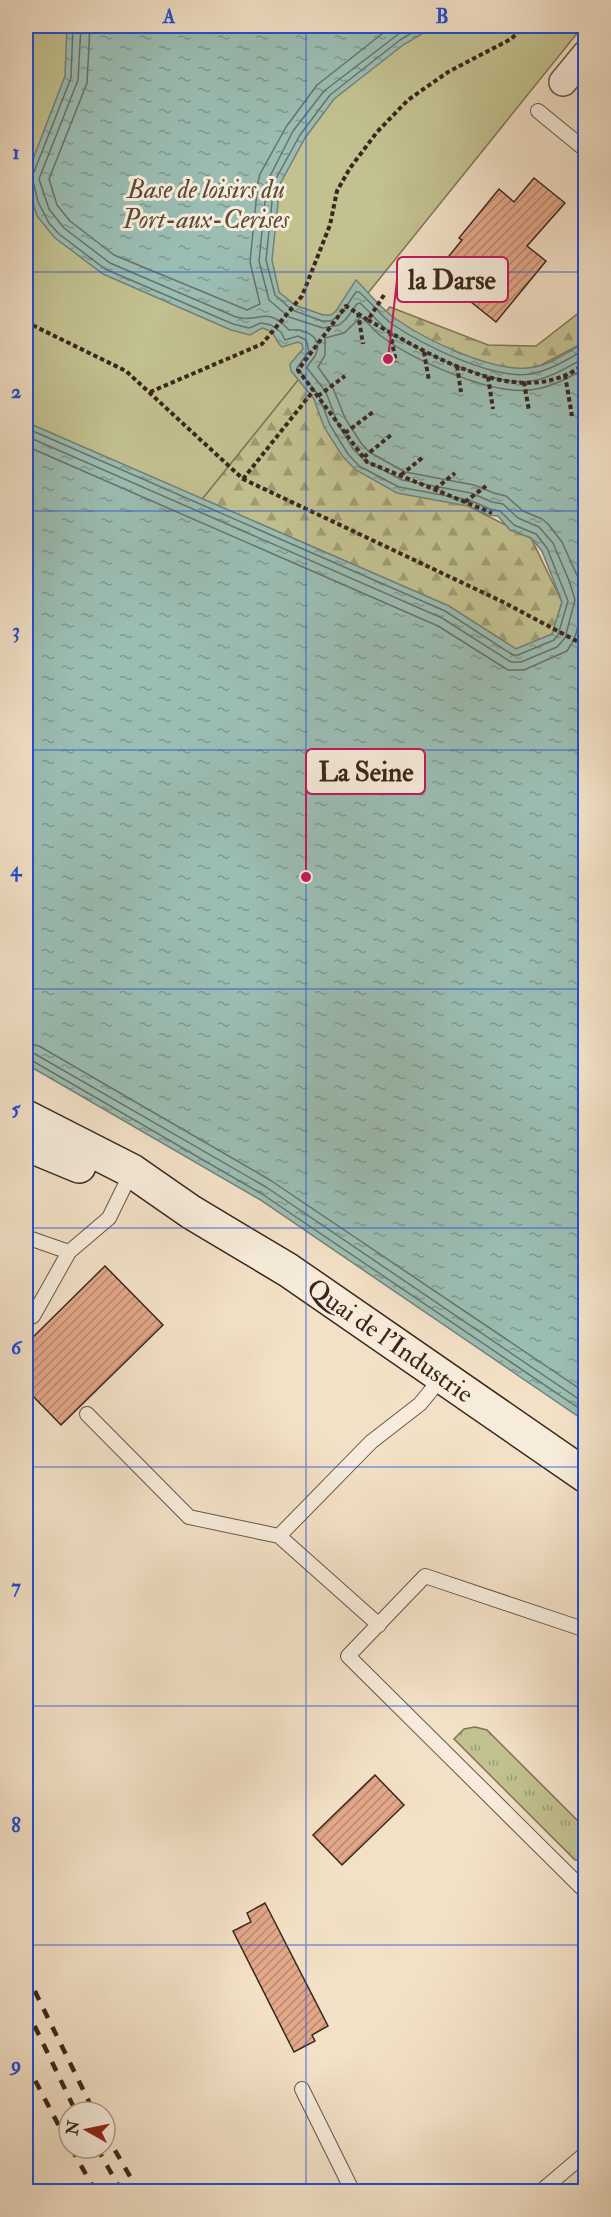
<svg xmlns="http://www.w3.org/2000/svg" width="611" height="2217" font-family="'IM FELL Double Pica',serif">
	<defs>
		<pattern id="grass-tufts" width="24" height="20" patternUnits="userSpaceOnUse" patternTransform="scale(1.5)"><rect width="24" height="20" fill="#c3c190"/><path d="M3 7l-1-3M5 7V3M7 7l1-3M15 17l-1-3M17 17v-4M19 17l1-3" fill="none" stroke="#9f9d75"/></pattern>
		<pattern id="forest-firs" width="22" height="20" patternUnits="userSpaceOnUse" patternTransform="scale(1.5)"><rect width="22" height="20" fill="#c3c190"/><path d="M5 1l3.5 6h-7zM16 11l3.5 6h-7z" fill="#9f9d75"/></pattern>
		<pattern id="water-ripples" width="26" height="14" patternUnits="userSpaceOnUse" patternTransform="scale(1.5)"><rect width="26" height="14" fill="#9bbeb4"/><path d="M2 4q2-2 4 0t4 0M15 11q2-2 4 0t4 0" fill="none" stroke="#7f9a92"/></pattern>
		<pattern id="building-hatch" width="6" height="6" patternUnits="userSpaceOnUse" patternTransform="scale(1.5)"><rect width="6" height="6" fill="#e3a789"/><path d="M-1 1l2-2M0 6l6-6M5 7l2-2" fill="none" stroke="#b9886f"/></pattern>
	</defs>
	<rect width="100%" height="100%" fill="#f3e1c7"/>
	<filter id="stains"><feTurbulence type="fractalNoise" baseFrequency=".00333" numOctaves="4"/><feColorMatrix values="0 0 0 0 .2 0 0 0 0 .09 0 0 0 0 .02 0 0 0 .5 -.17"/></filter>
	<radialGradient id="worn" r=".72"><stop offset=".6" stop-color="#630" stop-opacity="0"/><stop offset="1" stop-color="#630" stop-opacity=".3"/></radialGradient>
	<path fill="url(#grass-tufts)" stroke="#7e7456" stroke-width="1.5" d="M475,1727L487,1730L585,1828V1855L580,1860H575L454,1739L464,1729Z"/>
	<path fill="url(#forest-firs)" stroke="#7e7456" stroke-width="1.5" d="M26,26L314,399L468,506L531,538L562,602L553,634L516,649L448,606L26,422Z
		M390,307L488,345L536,346L585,308V342L526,373L458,359L379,319Z"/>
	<path fill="#c3c190" stroke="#7e7456" stroke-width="1.5" d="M26,26H583L199,503L26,424Z"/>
	<path fill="url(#water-ripples)" stroke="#748177" stroke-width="1.5" d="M67,26H435L403,45L334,99L305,138L280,184L272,260L279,292L295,305L323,315H331L336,311L356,280C369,293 381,309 396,319C426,340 490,371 527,368C548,367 568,352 585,342V1421L259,1199L26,1064V422L449,606L516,649L552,634L562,602L542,551L531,538L510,530L498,516L488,515L468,506L397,493L356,470L343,457L324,427L314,399L291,371L290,364L303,349L302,344L298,342L282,347C272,338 279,333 262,328L250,335L231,330L103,274L55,238L37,216L29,191L28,172L65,76Z"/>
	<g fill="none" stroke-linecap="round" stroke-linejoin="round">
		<path stroke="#6a7268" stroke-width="1.5" d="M90,26L87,83L49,179L57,205L70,221L114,255L247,310L260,304L250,262L258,182L260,174L286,127L317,85L392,26
			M409,26L324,91L293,131L267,182L259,261L269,300L289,317L323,328L339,325L346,319L357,304L360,303C369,311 377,321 386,329C416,351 494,387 531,381C551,378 568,367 586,357
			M423,26L400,40L330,95L300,135L274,182L266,260L275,295L292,310L322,321H331L341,314L356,292H359C370,301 380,315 392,324C423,345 493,380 531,374C551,370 568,359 586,349
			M26,428L445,611L513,655H518L554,640L558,635L568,601L547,548L536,534L514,525L500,511L490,509L469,500L399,487L359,466L348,454L330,425L319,396L297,368L309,351L306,340L298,336L285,340L281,332L271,325L261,323L249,328L233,324L105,269L59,234L49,223L38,202L34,185L29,179L34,172L71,78L73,26
			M26,436L442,618L511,662H521L557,647L565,638L575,600L570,583L553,543L539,527L518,518L503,504L492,502L471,493L402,480L364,460L353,449L337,422L326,392L307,368C308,364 312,361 315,356C325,337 304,328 289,330C265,304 261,324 236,317L110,263L64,228L49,209L39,179L78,80L81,26
			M26,446L438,626L508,670H524L567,651L574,640L584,607V599L579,580L562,542L548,524L542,519L523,511L506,496L494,493L474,485L405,472L369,452L361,443L345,418L333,388L318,367L325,355V338L344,333L361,317C368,322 373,330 381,336C413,360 490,395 530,390C550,388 568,378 586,368
			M26,1043L39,1046L270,1180L586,1393
			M26,1052L35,1054L266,1187L586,1404
			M26,1059L31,1060L262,1194L586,1413"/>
	</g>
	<path fill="url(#building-hatch)" stroke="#3a261c" stroke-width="1.5" d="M534,178L565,203L527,246L546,261L496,322L451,286L443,295L428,282L462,240L459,238L499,189L514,202Z
		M105,1266L163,1325L61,1425L26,1389V1344Z
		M375,1775L404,1805L342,1865L313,1835Z
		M265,1903L328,2026L312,2035L315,2041L294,2052L233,1931L251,1922L247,1913Z"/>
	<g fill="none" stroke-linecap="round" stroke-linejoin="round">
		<defs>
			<path id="service" d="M538,111L582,147L586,144
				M26,1237L69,1252
				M26,1320L33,1316L69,1252L109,1218L132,1171
				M87,1414L189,1517L279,1536L379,1625
				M279,1536L371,1442L420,1404L442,1377
				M586,1630L425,1576L348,1656L586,1892
				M302,2089L353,2192
				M540,2192L586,2153"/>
			<path id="minor" d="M563,82L586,54"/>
			<path id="secondary" d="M26,1117L132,1171L191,1212L288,1270L586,1476
				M26,1144L79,1166"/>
		</defs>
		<use href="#service" stroke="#685547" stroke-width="16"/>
		<use href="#minor" stroke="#685547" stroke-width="30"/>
		<use href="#secondary" stroke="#3a261c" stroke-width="36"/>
		<path stroke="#3a261c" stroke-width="4" stroke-dasharray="4.5 3" stroke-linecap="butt" d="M384,295L368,320L346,306L298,370L367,462L492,513
			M358,313L363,344
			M368,320C420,349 500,400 561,377C570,374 578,368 586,364
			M26,322L126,371L243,479L503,602L586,646
			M390,332L396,362
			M424,352L429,381
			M457,366L461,392
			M565,375L572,416
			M488,377L493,409
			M524,382L529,411
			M150,392L262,344L302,296L330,225L337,191L350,168L377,132L408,100L448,72L511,39L525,26
			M318,396L345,376
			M345,433L373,412
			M364,457L391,435
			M401,475L422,458
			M243,479L314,390
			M435,489L455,473
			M465,502L486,486"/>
		<use href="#service" stroke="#f7ecdb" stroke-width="14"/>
		<use href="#minor" stroke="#f7ecdb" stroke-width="27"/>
		<use href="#secondary" stroke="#f7ecdb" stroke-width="33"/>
		<path stroke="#3a261c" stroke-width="4.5" stroke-dasharray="10 10" stroke-linecap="butt" d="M26,1973L94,2112
			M26,2008L76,2112
			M26,2063L69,2145
			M105,2133L139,2192
			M71,2148L96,2192
			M97,2148L122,2192"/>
	</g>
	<path fill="none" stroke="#1d4ed8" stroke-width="1.5" stroke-opacity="0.55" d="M306,26V2192M26,272H586M26,511H586M26,750H586M26,989H586M26,1228H586M26,1467H586M26,1706H586M26,1945H586"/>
	<g text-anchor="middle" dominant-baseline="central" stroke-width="6" stroke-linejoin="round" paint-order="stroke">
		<g font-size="26" font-style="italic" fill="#5c4d39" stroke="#f7ecdb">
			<text x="206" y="190">Base de loisirs du<tspan x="206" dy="30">Port-aux-Cerises</tspan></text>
		</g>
		<g font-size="26" fill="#3a261c" stroke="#f7ecdb">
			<text transform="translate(390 1341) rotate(35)">Quai de l'Industrie</text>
		</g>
	</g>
	<path fill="none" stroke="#c2185b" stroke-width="2" d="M388 359L397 280M306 877L306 771"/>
	<g fill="#c2185b" stroke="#f7ecdb" stroke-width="2">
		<circle cx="388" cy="359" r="6"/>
		<circle cx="306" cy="877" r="6"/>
	</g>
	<g fill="#f7ecdb" stroke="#c2185b" stroke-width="2">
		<rect x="397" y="257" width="111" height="45" rx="6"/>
		<rect x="306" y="749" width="119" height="45" rx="6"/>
	</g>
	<g font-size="27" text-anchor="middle" font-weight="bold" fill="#3a261c">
		<text x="452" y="289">la Darse</text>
		<text x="366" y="781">La Seine</text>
	</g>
	<rect width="611" height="2217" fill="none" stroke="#f3e1c7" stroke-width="66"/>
	<g transform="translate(87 2130) rotate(279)"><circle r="28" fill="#f7ecdb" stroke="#ab9d8f" stroke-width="1.5"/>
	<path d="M0-4.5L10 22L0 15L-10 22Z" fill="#8f2418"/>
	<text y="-9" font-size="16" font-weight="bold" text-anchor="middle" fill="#3a261c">N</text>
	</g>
	<rect x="33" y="33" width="545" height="2151" fill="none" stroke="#1d4ed8" stroke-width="2"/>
	<g font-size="20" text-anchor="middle" font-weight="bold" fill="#1d4ed8">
		<text x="169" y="23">A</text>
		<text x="442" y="23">B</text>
		<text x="16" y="159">1</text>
		<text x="16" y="398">2</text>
		<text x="16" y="637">3</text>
		<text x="16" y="876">4</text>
		<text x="16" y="1115">5</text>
		<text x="16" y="1354">6</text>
		<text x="16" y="1593">7</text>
		<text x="16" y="1832">8</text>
		<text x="16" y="2071">9</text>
	</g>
	<rect width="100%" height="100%" filter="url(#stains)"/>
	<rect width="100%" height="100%" fill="url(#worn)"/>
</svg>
